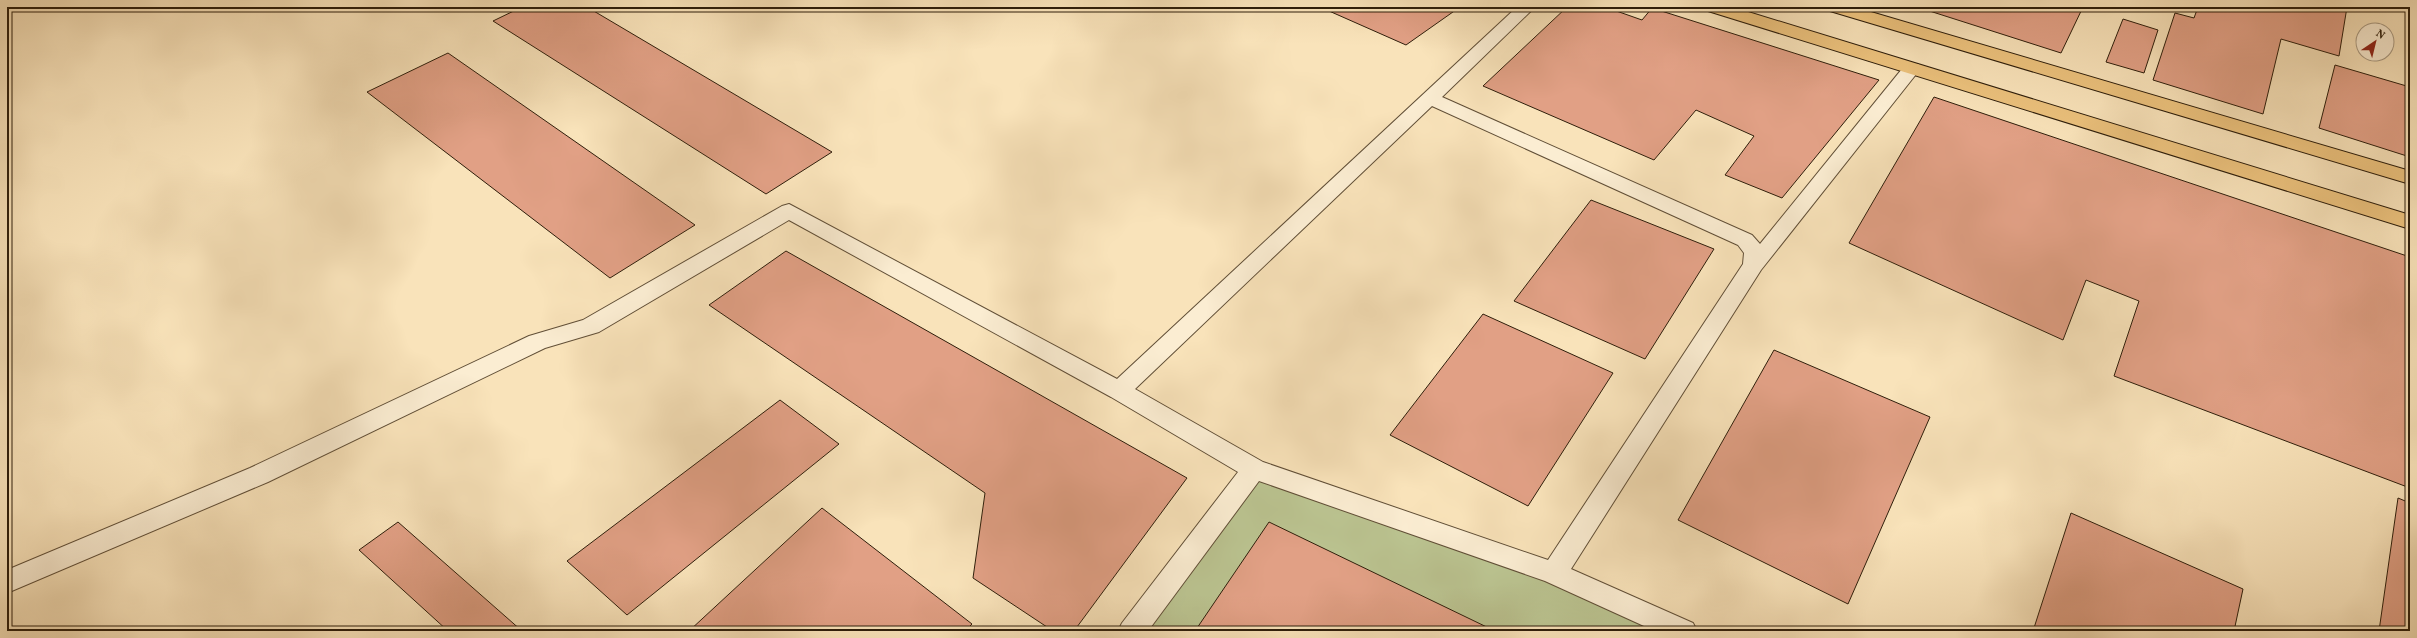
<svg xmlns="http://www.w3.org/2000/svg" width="2417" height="638" font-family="Vollkorn,serif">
	<rect width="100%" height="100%" fill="#f9e3ba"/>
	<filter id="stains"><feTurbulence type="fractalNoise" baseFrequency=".005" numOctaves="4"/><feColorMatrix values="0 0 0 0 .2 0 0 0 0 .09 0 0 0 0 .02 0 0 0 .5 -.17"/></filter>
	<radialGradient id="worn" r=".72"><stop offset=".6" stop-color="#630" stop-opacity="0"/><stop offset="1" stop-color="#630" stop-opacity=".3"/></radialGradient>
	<path fill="#bbc491" stroke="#74714e" d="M1254,469L1683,631H1132Z"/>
	<path fill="#e1a085" stroke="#2e1e0b" d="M522,7H587L832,152L766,194L493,21Z
		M1320,7H1460L1406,45Z
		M1567,7H1605L1642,20L1652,8L1879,80L1782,198L1725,175L1754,136L1696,110L1654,160L1483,86Z
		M1917,7H2083L2061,53Z
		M2198,7H2347L2339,56L2281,39L2263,114L2153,80L2175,13L2194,18Z
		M2123,19L2158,30L2144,73L2106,62Z
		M448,53L695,225L610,278L367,92Z
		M2335,65L2410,87V157L2319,128Z
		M1934,97L2410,257V488L2114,376L2139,301L2086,280L2063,340L1849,243Z
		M1591,200L1714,249L1645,359L1514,301Z
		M786,251L1187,478L1074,631H1053L973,578L985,493L709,305Z
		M1483,314L1613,373L1528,506L1390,435Z
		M1774,350L1930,417L1848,604L1678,520Z
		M780,400L839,444L627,615L567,561Z
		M2398,498L2410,503V631H2379Z
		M822,508L972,624L965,631H689Z
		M2071,513L2243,589L2234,631H2033Z
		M398,522L522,631H448L359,550Z
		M1269,522L1495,631H1195Z"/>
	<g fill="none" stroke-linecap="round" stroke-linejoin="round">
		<defs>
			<path id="minor" d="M1517,7H1535L1442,97L1752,235L1760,244L1906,64H1918L1921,68L1761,270L1571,569L1693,623L1697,631H1655L1545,581L1259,481L1148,631H1118L1122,623L1238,472L1111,397L789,220L599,332L545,348L268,482L7,593V570L250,468L529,336L583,320L782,206L789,204L1117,379ZM1432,106L1738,245L1744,253L1743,264L1548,560L1263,462L1135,389Z"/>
			<path id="major" d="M1706,7H1732L2410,215V229L1708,11Z
				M1828,7H1854L2410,171V184L1830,11Z"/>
		</defs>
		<use href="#minor" stroke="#614f37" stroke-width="2"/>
		<use href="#major" stroke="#2e1e0b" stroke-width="2"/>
		<use href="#minor" fill="#fbedd2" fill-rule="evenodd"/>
		<use href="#major" fill="#ecc27d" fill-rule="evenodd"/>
	</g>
	<rect width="2417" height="638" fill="none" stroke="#f9e3ba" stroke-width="24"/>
	<rect x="8" y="8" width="2401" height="622" fill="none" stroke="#2e1e0b" stroke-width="2"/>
	<rect x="12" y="12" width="2393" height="614" fill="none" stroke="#2e1e0b"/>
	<g transform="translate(2375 42) rotate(35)"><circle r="19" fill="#fbedd2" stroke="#a99a82"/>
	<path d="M0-3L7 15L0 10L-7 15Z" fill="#8f2418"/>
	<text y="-6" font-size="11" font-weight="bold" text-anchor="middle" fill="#2e1e0b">N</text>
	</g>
	<rect width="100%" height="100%" filter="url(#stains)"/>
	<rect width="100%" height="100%" fill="url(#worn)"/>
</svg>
